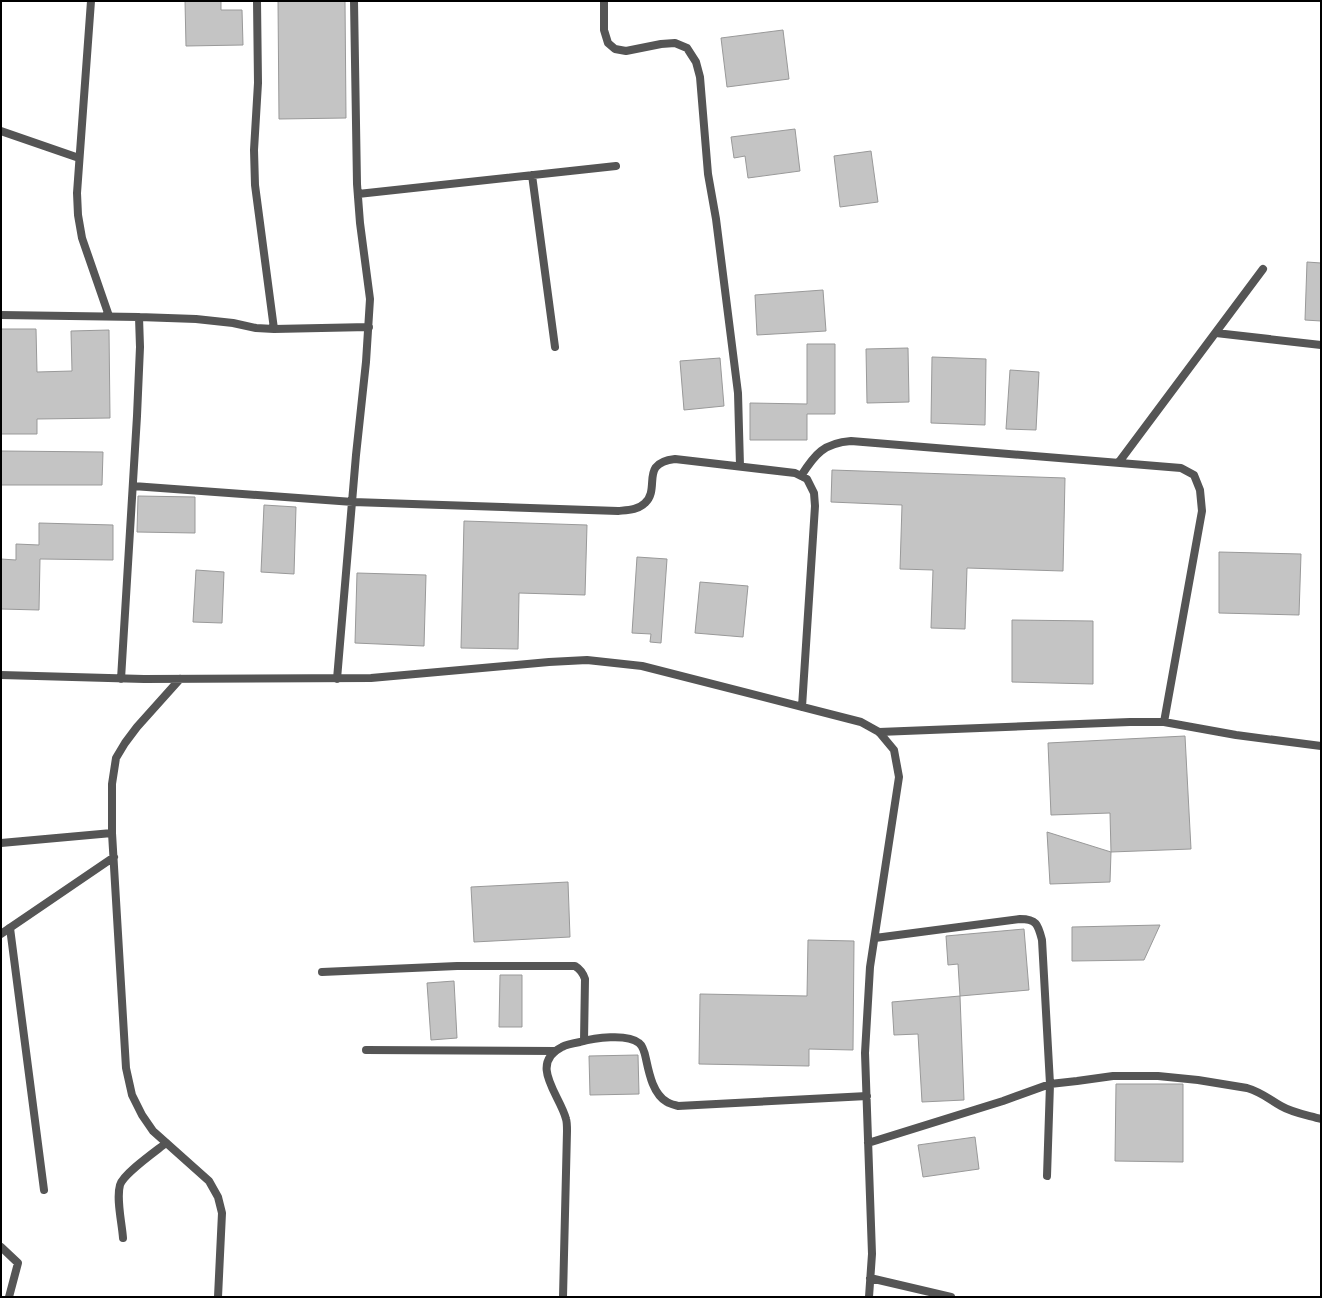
<svg xmlns="http://www.w3.org/2000/svg" width="1322" height="1298" font-family="'Exo 2',sans-serif">
	<rect width="100%" height="100%" fill="#fff"/>
	<path fill="#c4c4c4" stroke="#999" d="M185,1H221V10H242L243,45L186,46Z
		M278,1H345L346,118L279,119Z
		M783,30L789,79L727,87L721,38Z
		M795,129L800,171L748,178L745,156L734,158L731,137Z
		M871,151L878,202L840,207L834,156Z
		M1307,262L1321,263V321L1305,320Z
		M823,290L826,331L757,335L755,295Z
		M1,329H36L37,372L72,371L71,331L109,330L110,418L37,419V434H1Z
		M807,344H835V414H807V440H750V403L807,404Z
		M908,348L909,402L867,403L866,349Z
		M932,357L986,359L985,425L931,423Z
		M720,358L724,406L684,410L680,361Z
		M1010,370L1039,372L1036,430L1006,429Z
		M1,451L103,452L102,485H1Z
		M832,470L1065,478L1063,571L967,568L965,629L931,628L933,570L900,569L902,505L831,502Z
		M138,496L195,497V533L137,532Z
		M264,505L296,507L294,574L261,572Z
		M464,521L587,525L585,595L519,593L518,649L461,648Z
		M39,523L113,525V560L40,559L39,610L1,609V559L16,560V544L39,545Z
		M1219,552L1301,554L1299,615L1219,613Z
		M637,557L667,559L661,643L650,642L651,634L632,633Z
		M196,570L224,572L222,623L193,622Z
		M357,573L426,575L424,646L355,643Z
		M700,582L748,586L743,637L695,633Z
		M1012,620L1093,621V684L1012,682Z
		M1185,736L1191,849L1111,852L1110,813L1051,815L1048,743Z
		M1047,832L1111,852L1110,882L1050,884Z
		M568,882L570,937L474,942L471,887Z
		M1160,925L1144,960L1072,961V927Z
		M1024,929L1029,990L960,996L958,964L948,965L946,936Z
		M808,940L854,941L853,1050L809,1049V1066L699,1064L700,994L807,996Z
		M500,975H522V1027H499Z
		M454,981L457,1038L431,1040L427,983Z
		M960,996L964,1100L922,1102L918,1034L894,1035L892,1002Z
		M638,1055L639,1094L590,1095L589,1056Z
		M1116,1084H1183V1162L1115,1161Z
		M975,1137L979,1169L923,1177L918,1145Z"/>
	<g fill="none" stroke-linecap="round" stroke-linejoin="round">
		<path stroke="#555" stroke-width="8" d="M10,928L44,1190
			M366,1050L555,1051
			M123,1238C122,1223 116,1199 120,1185C123,1174 156,1151 166,1143"/>
		<path stroke="#555" stroke-width="8" d="M91,1L77,193L78,215L82,238L109,316
			M257,1L258,83L254,150L255,185L274,329
			M604,1V30L608,43L615,49L626,51L661,44L675,43L687,48L696,62L700,77L708,174L716,219L738,393L740,466
			M1,131L79,158
			M532,175L555,347
			M358,194L616,166
			M1,315L139,317L196,319L233,323L256,328L274,329L369,327
			M1216,333L1321,345
			M1119,462L1263,269
			M801,476C815,454 824,443 851,441L1181,468L1194,475L1200,490L1202,511L1164,722
			M133,486L353,502L618,511C627,510 638,510 645,503C661,488 639,463 675,459L795,473L807,479L814,493L815,506L802,707
			M1,675L144,679L371,678L549,662L587,660L642,666L861,722L879,732L894,750L899,777L870,967L865,1053L872,1254L869,1297
			M121,679L137,416L140,347L139,317
			M180,679L137,727L125,743L116,758L112,784V833L126,1068L132,1095L142,1115L153,1131L209,1181L218,1197L222,1213L218,1297
			M337,679L356,455L366,362L370,299L360,223L357,184L354,1
			M879,732L1130,722H1164L1236,735L1321,746
			M1,843L112,833
			M1,934L114,857
			M875,938L1020,919C1037,919 1038,925 1042,940L1050,1084L1047,1176
			M322,972L457,966H575C580,969 583,973 585,979L584,1041
			M868,1143L1003,1101L1050,1084L1077,1081L1113,1076H1158L1198,1080L1247,1088C1261,1092 1269,1099 1281,1106C1293,1113 1307,1115 1321,1119
			M1,1247L18,1263L9,1297
			M870,1278L951,1297
			M563,1297L567,1131C567,1127 567,1122 566,1119C560,1095 528,1064 562,1047C567,1044 574,1043 580,1042C594,1038 627,1033 639,1043C643,1046 645,1054 646,1059C649,1073 653,1094 667,1102C670,1104 675,1105 678,1106L867,1096"/>
	</g>
	<rect width="1322" height="1298" fill="none" stroke="#000000" stroke-width="4"/>
</svg>
